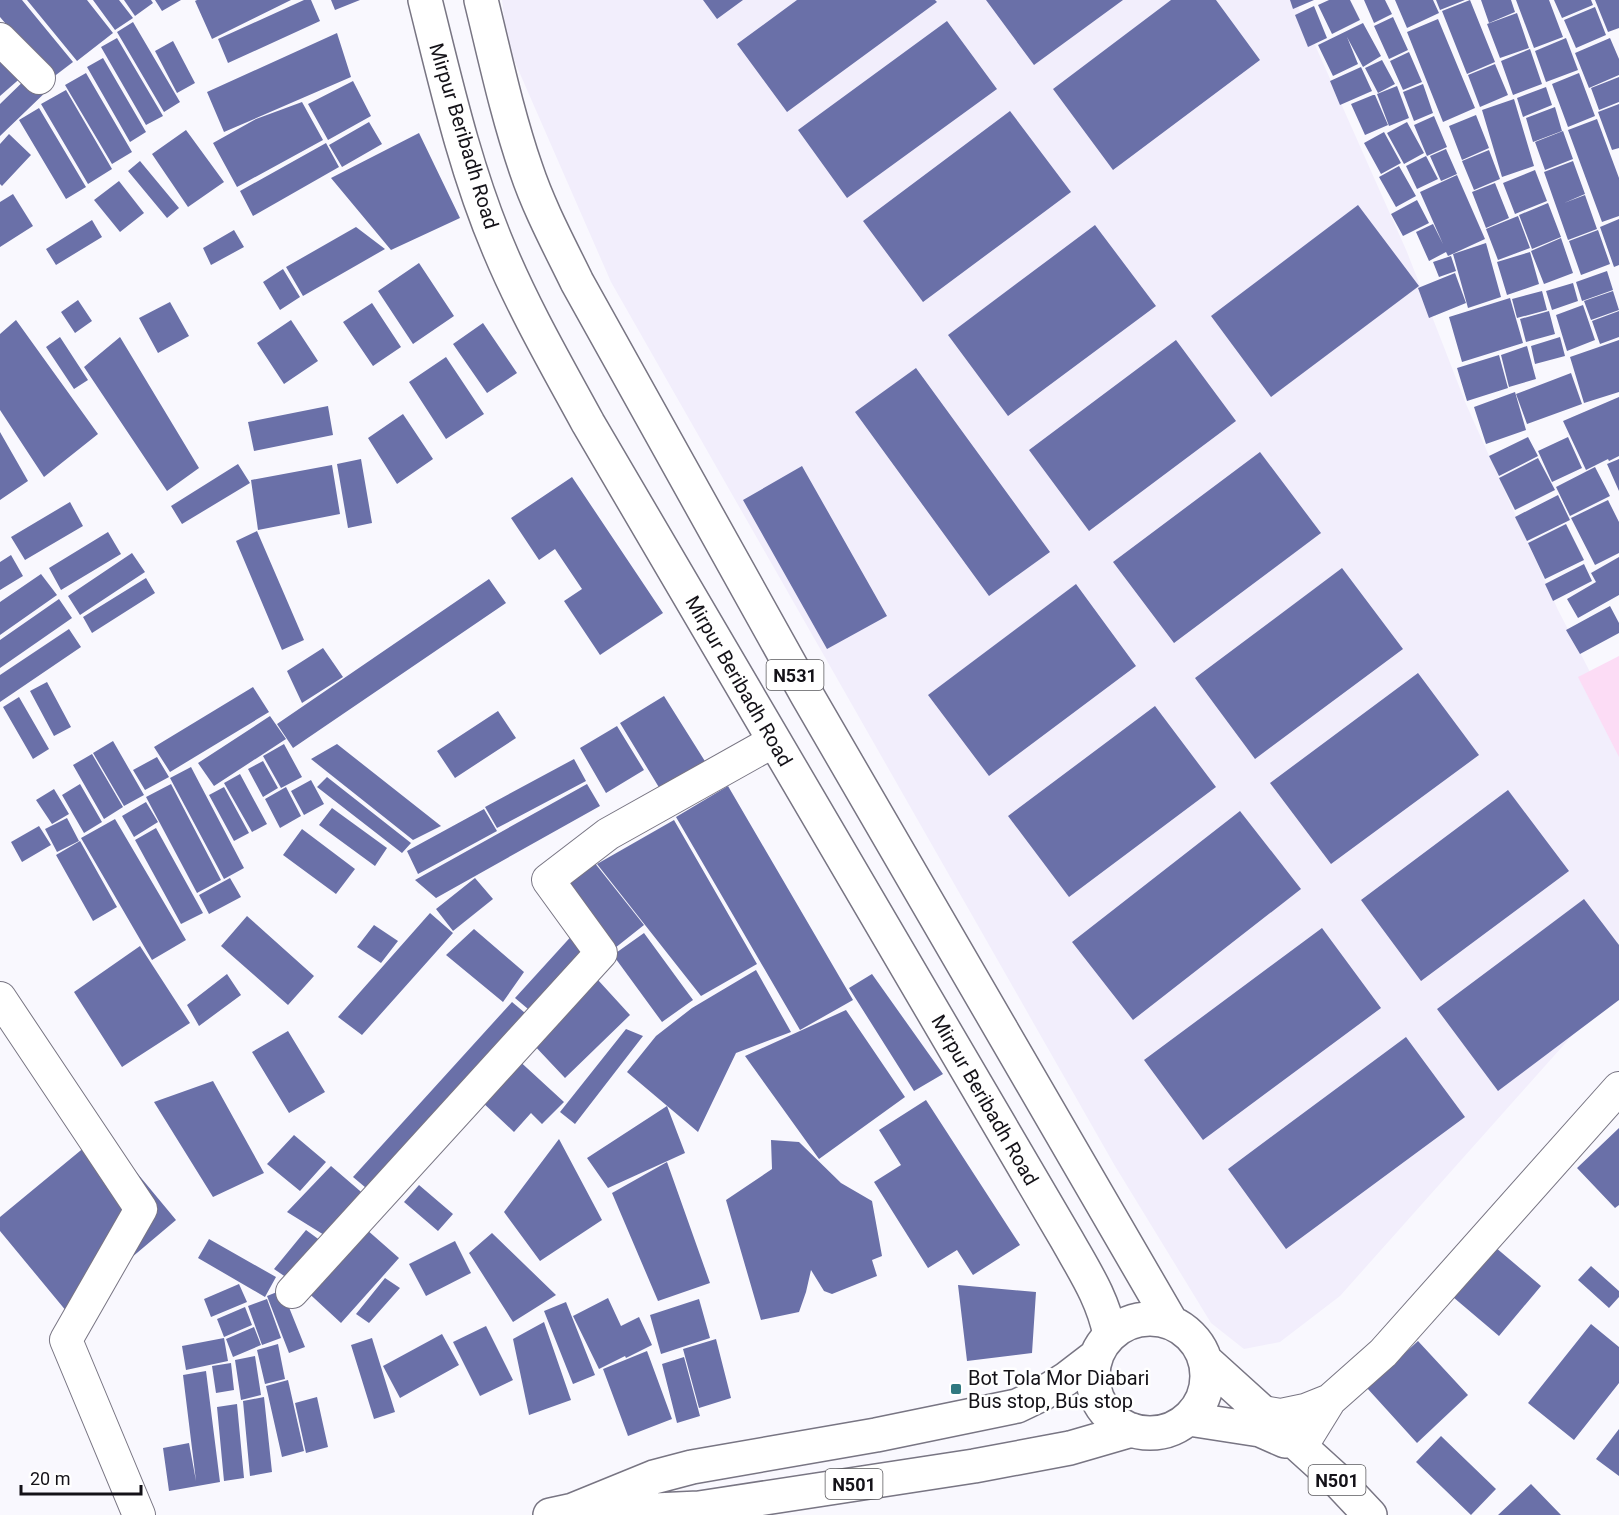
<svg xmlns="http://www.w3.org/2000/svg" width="1619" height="1515" font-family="Roboto,sans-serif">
	<rect width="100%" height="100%" fill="#f9f8fe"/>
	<path fill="#f2eefc" d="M502,0H1295L1407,252L1466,404L1558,610L1619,728V983L1340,1296L1280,1342L1244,1349L1211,1323L1115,1166L611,282L507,44Z"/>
	<path fill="#fcdcf5" d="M1619,656V757L1578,677Z"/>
	<path fill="#6a70a8" d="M0,0H22L73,62L52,78L0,17Z
		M27,0H87L113,33L77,61Z
		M93,0H119L133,18L115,30Z
		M124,0H151L153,3L135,16Z
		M155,0H181L162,11Z
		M197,0H291L212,39L195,1Z
		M304,0H311L320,21L228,63L218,39Z
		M331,0H360L335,10Z
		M703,0H743L717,19Z
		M797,0H935L937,2L787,112L737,44Z
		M986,0H1123L1034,65Z
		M1171,0H1216L1260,60L1113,170L1053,89Z
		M1290,0H1314L1293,9Z
		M1329,0H1350L1360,20L1332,34L1318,5Z
		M1364,0H1385L1392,14L1374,23Z
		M1395,0H1433L1439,13L1407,28Z
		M1436,0H1465L1440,10Z
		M1470,0L1495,62L1467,74L1442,11Z
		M1481,0H1511L1515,12L1489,23Z
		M1516,0H1549L1563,37L1534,48Z
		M1554,0H1591L1593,5L1562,18Z
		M1595,0H1619V28L1608,32Z
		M1314,6L1327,38L1308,47L1295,15Z
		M1595,7L1606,35L1576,48L1564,20Z
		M1517,13L1529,48L1500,58L1487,24Z
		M1393,17L1408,50L1389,59L1374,26Z
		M1438,19L1475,108L1443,122L1407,32Z
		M947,21L997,89L847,198L798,130Z
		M133,22L180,102L164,112L117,32Z
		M1363,23L1381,56L1363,67L1347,37L1358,64L1333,76L1318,45Z
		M337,33L351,77L224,132L207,92Z
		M117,38L163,116L146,125L101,47Z
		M1566,38L1578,70L1546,82L1535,51Z
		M1610,38L1619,59V75L1589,88L1575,53Z
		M173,41L195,83L177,93L155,51Z
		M1530,49L1542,84L1513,95L1501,61Z
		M0,51L24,75L0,96Z
		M1409,52L1422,82L1403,90L1390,61Z
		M103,58L146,132L130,142L87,67Z
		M1382,60L1395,84L1378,93L1365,68Z
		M1495,64L1508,95L1480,107L1468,75Z
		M1361,67L1372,91L1340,105L1330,81Z
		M35,70L52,86L0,136V104Z
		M86,73L132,152L112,164L65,85Z
		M1579,73L1595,116L1568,127L1552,84Z
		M1619,77V102L1599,110L1591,88Z
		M353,81L371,116L328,140L308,104Z
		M1423,84L1433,113L1414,121L1403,92Z
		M1397,86L1409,118L1389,126L1377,94Z
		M1546,87L1552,105L1523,117L1517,98Z
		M66,90L112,169L88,184L41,104Z
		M1373,95H1375L1388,125L1365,135L1351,104Z
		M1514,99L1534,166L1502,177L1482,110Z
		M302,102L323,140L237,187L213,143L256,119Z
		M1619,104V148L1612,150L1598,112Z
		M1555,107L1562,131L1533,142L1526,118Z
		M39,108L86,187L66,199L19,120Z
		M1010,111L1071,192L923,302L863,221Z
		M1476,115L1489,148L1462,160L1449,126Z
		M1434,116L1447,147L1427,156L1414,125Z
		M1597,119L1619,178V216L1602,222L1568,130Z
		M369,122L382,144L342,167L329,145Z
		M1407,122L1424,153L1404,164L1387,133Z
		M186,130L224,182L188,207L152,154Z
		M1563,131L1573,159L1545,170L1535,142Z
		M1384,132L1401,163L1381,174L1364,143Z
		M419,133L460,218L391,250L331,178Z
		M9,134L31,155L2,186L0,184V144Z
		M326,143L339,167L253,216L240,191Z
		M1446,149L1457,174L1441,181L1430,156Z
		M1489,150L1500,179L1474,190L1462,161Z
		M1426,156L1438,179L1417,189L1406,166Z
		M140,161L179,208L167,218L128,171Z
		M1573,161L1585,194L1564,203L1585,195L1597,229L1568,240L1544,172Z
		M1399,166L1416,196L1396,207L1379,177Z
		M1535,170L1547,201L1515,214L1503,183Z
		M1457,175L1485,239L1448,256L1446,252L1429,261L1416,232L1433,224L1443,244L1420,192Z
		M119,181L144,213L120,232L94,200Z
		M1495,183L1509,218L1486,228L1472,192Z
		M13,194L33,226L0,247V202Z
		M1417,200L1429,223L1403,236L1391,214Z
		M1548,203L1561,237L1532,249L1519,215Z
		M1358,205L1419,286L1271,397L1211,316Z
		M1518,216L1530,248L1498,260L1486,229Z
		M1619,219V265L1614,267L1600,227Z
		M92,220L102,237L56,265L46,249Z
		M1095,225L1156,306L1008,416L948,335Z
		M356,227L385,249L303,296L286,267Z
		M234,230L244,247L211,265L203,248Z
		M1598,230L1610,264L1581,275L1569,241Z
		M1561,238L1573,273L1544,284L1531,251Z
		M1486,243L1501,297L1468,308L1453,254Z
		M1530,252L1539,284L1507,295L1497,262Z
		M1451,256L1456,271L1439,277L1433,262Z
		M419,263L454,316L413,344L378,291Z
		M283,269L300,297L280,310L263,282Z
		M1607,271L1613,290L1582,301L1576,282Z
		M1455,273L1466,303L1429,318L1418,288Z
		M1573,283L1578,301L1552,310L1546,291Z
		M1542,291L1547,310L1517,318L1512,299Z
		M1613,291L1619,310L1591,320L1584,301Z
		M1510,298L1523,343L1462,362L1449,317Z
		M78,300L92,321L75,333L61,312Z
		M170,302L189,336L158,353L139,318Z
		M372,303L401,347L373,366L343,322Z
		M1583,305L1595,340L1567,351L1556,315Z
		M1549,311L1555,334L1526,342L1520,319Z
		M1619,311V337L1600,344L1592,321Z
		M16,320L98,434L44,477L0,410V334Z
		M291,320L318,361L284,384L257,343Z
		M483,323L517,373L487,393L453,344Z
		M60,337L88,380L74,389L46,347Z
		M120,337L199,468L167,491L84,367Z
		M1560,337L1565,356L1535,364L1531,346Z
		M1176,340L1236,421L1089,531L1029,450Z
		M1619,340V392L1584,403L1570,357Z
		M1527,346L1536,379L1509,387L1501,355Z
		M1499,355L1508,388L1467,401L1457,368Z
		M446,357L484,414L446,439L409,382Z
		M916,368L1050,552L989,596L855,412Z
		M1571,373L1582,404L1527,424L1516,394Z
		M1515,392L1526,430L1486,444L1474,407Z
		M1619,397V456L1609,461L1608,459L1586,470L1563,421Z
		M328,406L333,435L254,451L248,422Z
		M403,414L433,459L397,484L368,438Z
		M0,432L28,481L0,500Z
		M1528,437L1538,456L1499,476L1489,456Z
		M1568,437L1582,468L1552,482L1538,451Z
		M1260,452L1321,533L1174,643L1113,562Z
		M1538,458L1555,490L1515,510L1499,478Z
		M361,459L372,523L348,528L337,464Z
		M1619,459V491L1607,464Z
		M238,464L250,483L182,524L171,506Z
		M332,465L340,514L258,530L251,480Z
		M802,466L887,616L827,649L743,500Z
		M1595,467L1610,496L1570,516L1556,487Z
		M572,477L663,613L600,655L564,601L582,589L555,549L539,560L511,518Z
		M1558,495L1570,520L1527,541L1515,517Z
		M1608,500L1619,522V553L1595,565L1571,518Z
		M70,502L83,526L25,560L11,537Z
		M1566,524L1584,560L1545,579L1528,543Z
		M257,531L304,640L282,650L236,541Z
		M108,532L121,554L61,590L49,568Z
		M132,553L145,572L80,615L68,596Z
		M11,555L23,576L0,590V562Z
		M1619,557V595L1578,618L1567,599L1596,582L1591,573Z
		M1584,564L1592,581L1553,601L1545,584Z
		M1342,568L1403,649L1255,759L1195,678Z
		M41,574L57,595L0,635V602Z
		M146,578L155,593L92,633L83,617Z
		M489,579L506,603L293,748L277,724Z
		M1076,584L1136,666L989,776L928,695Z
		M59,599L72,618L0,668V640Z
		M1610,606L1619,623V633L1580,654L1566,630Z
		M69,629L81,647L0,702V675Z
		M323,648L343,677L302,703L287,671Z
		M1418,673L1479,755L1331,864L1270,783Z
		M47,682L71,727L54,736L30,691Z
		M253,687L269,712L170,772L154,747Z
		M664,696L708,766L663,794L620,723Z
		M19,697L49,749L33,759L3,707Z
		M1155,706L1216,787L1069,897L1008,816Z
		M498,711L516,738L455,778L437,751Z
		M270,716L286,739L214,786L198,763Z
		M617,726L644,770L606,793L580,748Z
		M113,741L144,795L124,806L93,753Z
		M284,744L302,777L281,788L263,756Z
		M337,744L441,826L413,840L311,759Z
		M92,754L123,807L104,819L73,765Z
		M157,757L169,777L145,790L133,770Z
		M574,759L586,781L497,828L485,807Z
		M263,761L278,788L263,797L248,769Z
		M191,767L244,868L224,879L170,778Z
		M240,774L267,824L252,832L224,783Z
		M327,777L411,843L402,853L317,787Z
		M311,780L324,804L304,815L291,791Z
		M80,784L102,822L84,833L62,795Z
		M171,784L221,880L197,893L146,797Z
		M587,784L600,806L436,898L415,880Z
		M728,786L853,1000L800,1030L676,817Z
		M224,787L249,833L234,841L209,795Z
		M286,787L301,816L280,828L265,799Z
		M54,789L69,814L52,824L36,800Z
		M1508,790L1569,871L1421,981L1361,900Z
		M146,802L158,822L134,837L122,816Z
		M332,808L387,848L375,866L319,825Z
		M484,809L497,831L418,874L407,851Z
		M1240,811L1301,889L1133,1020L1072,942Z
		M67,818L79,841L57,852L45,829Z
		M115,819L186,940L152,960L81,838Z
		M674,820L757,964L701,996L597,864Z
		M39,826L51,845L22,862L11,842Z
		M156,828L203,913L181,924L135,840Z
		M302,829L355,869L336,894L283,855Z
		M80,841L117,907L93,921L56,855Z
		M594,862L644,925L615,948L564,885Z
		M230,878L241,897L209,914L199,895Z
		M475,878L493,899L453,931L436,909Z
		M1584,899L1619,945V1000L1498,1091L1437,1009Z
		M430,913L453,933L362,1035L338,1017Z
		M247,916L314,976L288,1005L221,946Z
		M374,925L398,941L381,963L357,947Z
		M1322,928L1381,1008L1203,1140L1144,1060Z
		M474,929L524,972L503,1002L446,955Z
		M576,931L596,947L534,1014L515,998Z
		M644,933L693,1000L662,1022L613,955Z
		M140,946L190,1023L122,1067L74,992Z
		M756,970L791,1032L736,1053L698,1132L627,1072L656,1036L692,1008Z
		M227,974L241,995L199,1026L187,1005Z
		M872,974L943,1074L914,1091L849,988Z
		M598,980L630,1015L565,1078L532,1043Z
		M512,1002L531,1018L372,1193L353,1177Z
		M846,1010L905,1097L819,1159L745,1056Z
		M626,1029L643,1036L575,1124L560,1112Z
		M288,1031L325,1092L289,1113L252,1052Z
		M1406,1037L1465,1117L1286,1249L1228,1169Z
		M515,1057L564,1102L542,1124L531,1113L514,1132L480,1100Z
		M213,1081L264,1173L213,1197L154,1102Z
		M926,1100L1020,1245L973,1275L957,1250L928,1268L874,1182L901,1165L879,1130Z
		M667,1106L685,1153L608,1188L587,1158Z
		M1619,1128V1205L1615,1208L1577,1168Z
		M103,1132L176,1220L67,1312L0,1231V1217Z
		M294,1135L326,1162L300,1191L267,1164Z
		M559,1139L602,1220L540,1261L504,1212Z
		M771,1140L799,1142L841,1183L872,1201L882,1256L872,1260L877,1276L832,1294L824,1291L811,1270L806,1292L799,1312L761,1320L726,1200L772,1169Z
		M667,1162L710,1283L658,1301L612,1193Z
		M331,1166L367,1197L329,1238L287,1212Z
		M419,1185L453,1214L438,1231L404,1202Z
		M358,1222L399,1258L341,1323L301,1286Z
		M306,1230L325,1244L293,1282L274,1269Z
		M492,1233L556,1295L513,1322L469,1253Z
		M209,1239L276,1277L265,1297L198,1258Z
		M455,1241L471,1273L426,1296L409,1264Z
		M1495,1247L1541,1286L1499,1336L1453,1297Z
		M1591,1266L1619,1291V1297L1609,1308L1578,1280Z
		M385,1278L400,1288L369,1323L356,1314Z
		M239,1284L247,1302L211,1317L204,1299Z
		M958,1285L1036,1292L1032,1353L967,1361Z
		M282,1290L305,1347L289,1353L267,1296Z
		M608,1298L621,1326L639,1317L652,1345L626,1358L625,1356L599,1369L573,1316Z
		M267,1299L281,1338L262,1345L248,1306Z
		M699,1299L710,1338L661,1354L650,1315Z
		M566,1302L595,1375L573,1384L544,1311Z
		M245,1307L252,1325L224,1337L217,1319Z
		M544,1322L571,1400L529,1415L513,1339Z
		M1591,1324L1619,1347V1383L1574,1440L1528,1403Z
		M486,1326L513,1380L480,1396L453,1342Z
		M254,1327L261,1345L233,1357L226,1339Z
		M442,1334L459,1365L400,1398L383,1366Z
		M224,1338L228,1361L186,1370L182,1346Z
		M372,1338L395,1412L374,1419L351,1345Z
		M716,1339L731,1398L699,1408L683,1349Z
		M1418,1341L1468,1395L1417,1443L1367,1388Z
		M278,1344L285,1379L265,1384L257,1350Z
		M647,1351L672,1419L628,1436L603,1369Z
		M255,1356L261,1395L241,1400L235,1360Z
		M684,1357L700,1416L677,1423L662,1364Z
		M231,1363L234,1390L216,1393L212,1366Z
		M206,1371L220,1482L169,1491L163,1448L189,1443L196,1481L183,1375Z
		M288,1380L304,1451L282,1457L266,1386Z
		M264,1397L272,1472L250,1476L243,1401Z
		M317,1397L328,1447L306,1453L295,1403Z
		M237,1404L244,1478L224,1481L217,1407Z
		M1619,1429V1476L1596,1459Z
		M1441,1436L1496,1489L1471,1515L1416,1462Z
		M1531,1484L1561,1515H1498Z"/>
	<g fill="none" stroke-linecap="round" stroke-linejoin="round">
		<defs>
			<path id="minor" d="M0,39L39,78
				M0,998L141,1209L66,1340L139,1515
				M292,1292L601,953L548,880L608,834L774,741
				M1262,1412L1281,1415L1305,1410L1330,1400
				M1301,1447L1330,1400L1383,1353L1619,1088"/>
			<path id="trunk" d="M425,0C446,84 465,169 499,249C524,309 557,366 588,423L1067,1240C1085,1272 1103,1299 1110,1335
				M481,0C495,57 507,114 526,169C539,208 559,245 577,282L807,695L1171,1322
				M1093 1376a57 57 0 1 1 114 0a57 57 0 1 1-114 0Z
				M1206,1361L1336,1479L1370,1515
				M1189,1419L1260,1430L1285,1441
				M590,1510H655L699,1508L974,1466L1070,1448L1132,1430
				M550,1515L573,1510L654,1477L692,1467L876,1435L1017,1406L1042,1394L1066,1379L1096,1356"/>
		</defs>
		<use href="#minor" stroke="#787583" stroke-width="34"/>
		<use href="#trunk" stroke="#787583" stroke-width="36"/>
		<use href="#minor" stroke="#fff" stroke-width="32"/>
		<use href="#trunk" stroke="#fff" stroke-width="33"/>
	</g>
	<rect fill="#307880" stroke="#fff" stroke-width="2" x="950" y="1383" width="12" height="12" rx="3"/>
	<g text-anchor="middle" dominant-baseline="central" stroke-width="5" stroke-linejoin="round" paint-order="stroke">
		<g fill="#fff" stroke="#5a595d" stroke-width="1.5">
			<rect x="766.5" y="660" width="57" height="30" rx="4.5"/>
			<rect x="1308.5" y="1465" width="57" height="30" rx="4.5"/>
			<rect x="825.5" y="1469" width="57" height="30" rx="4.5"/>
		</g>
		<g font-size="18" font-weight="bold" fill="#141218">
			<text x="795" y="675">N531</text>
			<text x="1337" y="1480">N501</text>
			<text x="854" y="1484">N501</text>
		</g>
		<g font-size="20" fill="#141218" stroke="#fff">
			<text transform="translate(464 136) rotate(73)">Mirpur Beribadh Road</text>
			<text transform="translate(739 681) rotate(60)">Mirpur Beribadh Road</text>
			<text transform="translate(985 1100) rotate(60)">Mirpur Beribadh Road</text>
		</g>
		<g font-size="20" fill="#141218" stroke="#fff" text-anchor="start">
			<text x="968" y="1378">Bot Tola Mor Diabari<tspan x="968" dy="23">Bus stop, Bus stop</tspan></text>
		</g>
	</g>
	<path d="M21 1485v9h120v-9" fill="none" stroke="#141218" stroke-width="3"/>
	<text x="30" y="1485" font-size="18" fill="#141218" stroke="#ffffff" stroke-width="4.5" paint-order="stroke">20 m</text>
</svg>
